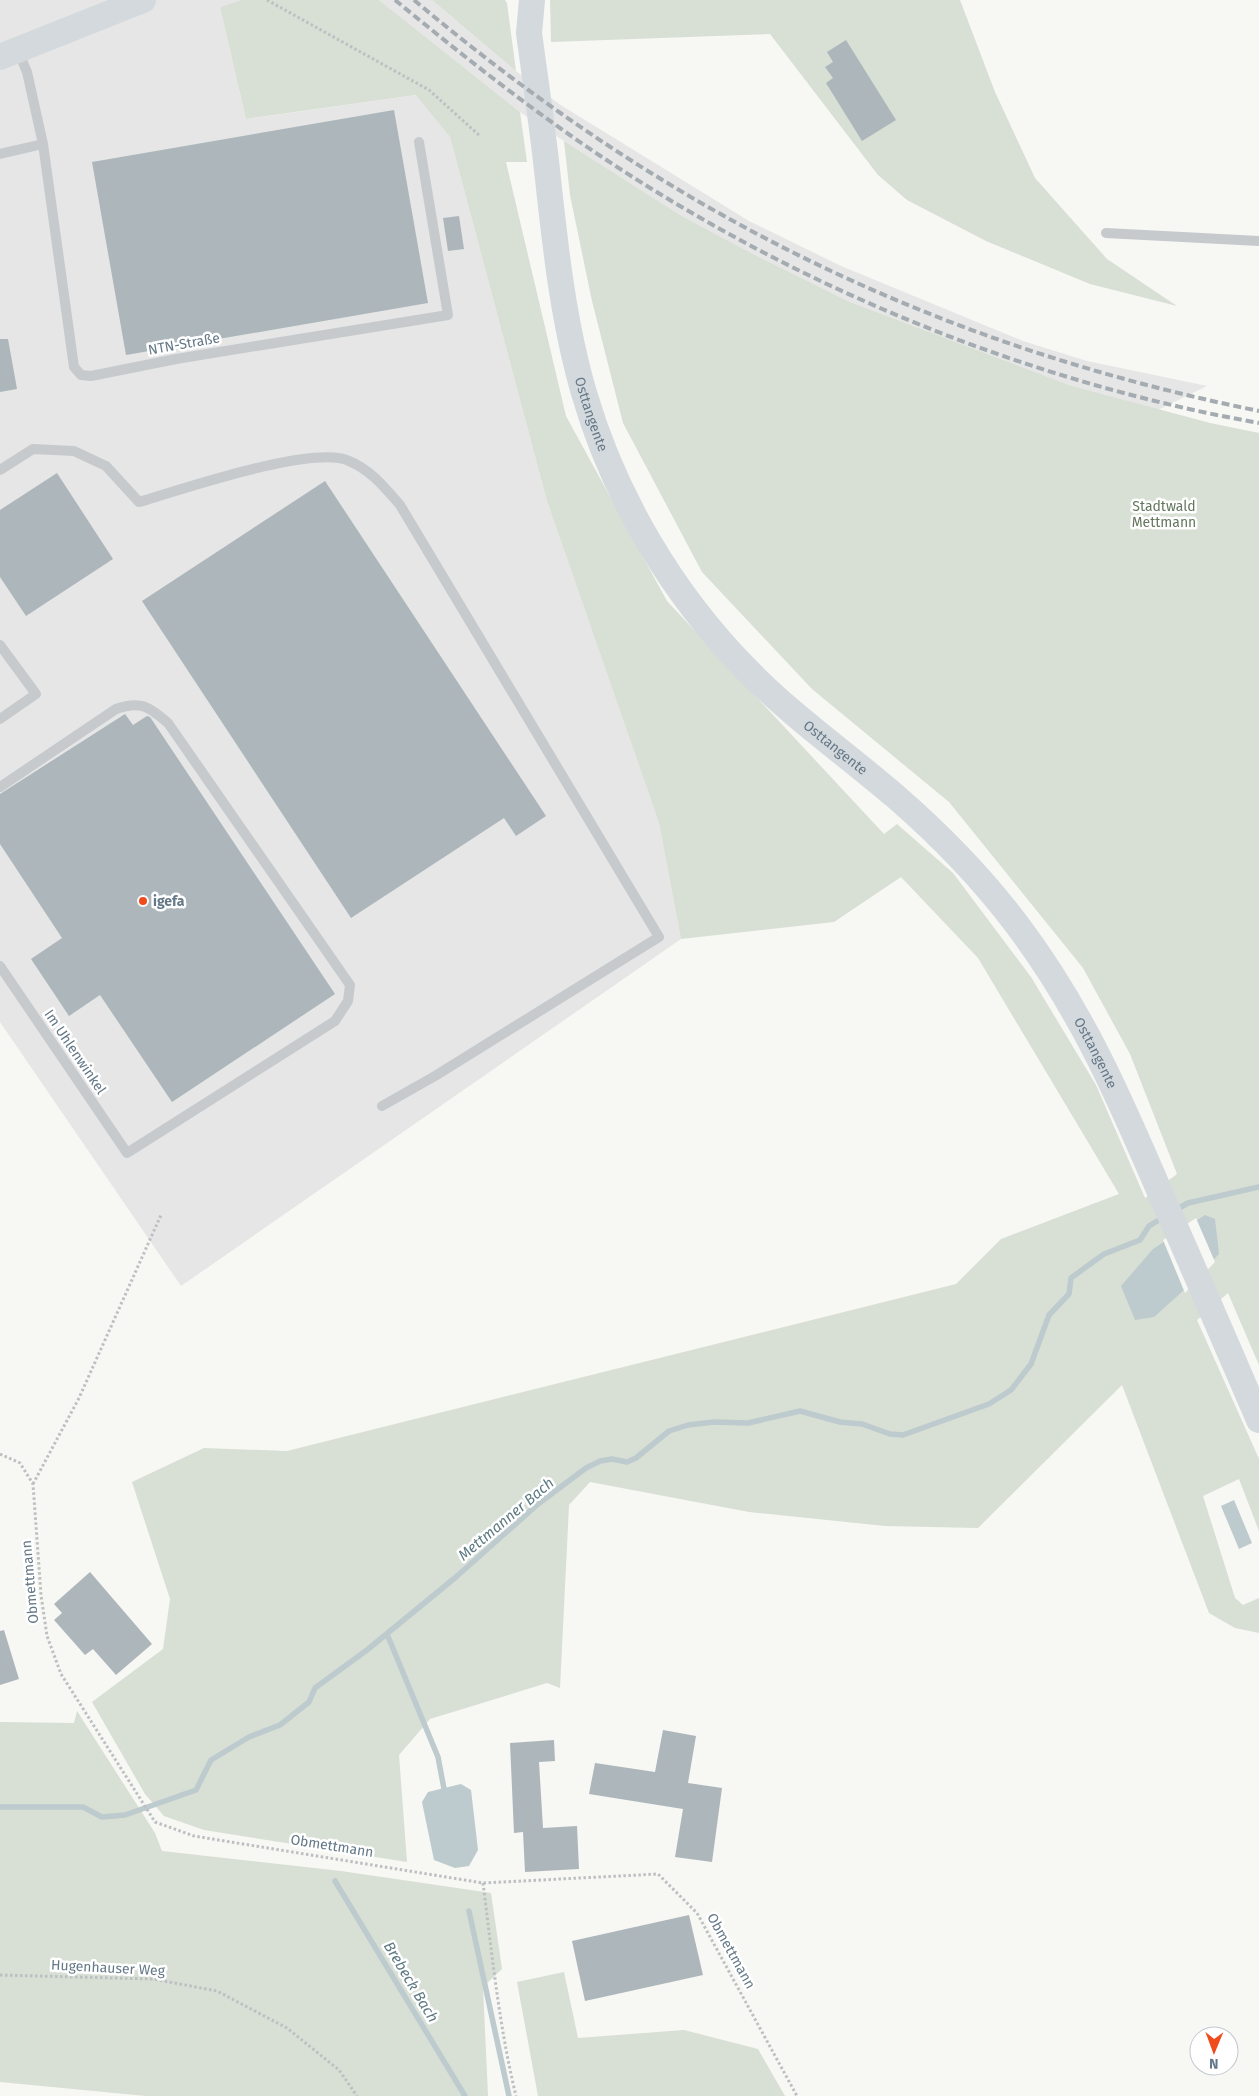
<svg xmlns="http://www.w3.org/2000/svg" width="1259" height="2096" font-family="'Fira Sans',sans-serif">
	<rect width="100%" height="100%" fill="#f7f7f4"/>
	<path fill="#e5e6e5" d="M0,0H241L220,7L246,119L417,95L450,137L547,501L659,823L681,939L181,1286L0,1022Z
		M379,0H432L516,71L559,104L749,221L841,266L1023,341L1087,361L1207,386L1158,410L1072,386L850,302L751,253L680,215L564,141L520,112Z"/>
	<path fill="#d8dfd4" d="M241,0H379L520,112L527,162H506L566,416L667,601L884,834L897,824L953,873L1031,977L1096,1085L1145,1198L1177,1174L1130,1054L1083,968L949,802L812,689L702,572L623,423L592,301L570,195L564,141L680,215L751,253L850,302L1072,386L1210,423L1259,433V1365L1228,1293L1197,1320L1259,1459V1531L1239,1479L1203,1496L1235,1598L1243,1605L1259,1598V1633L1235,1628L1209,1613L1122,1385L978,1528L885,1526L749,1512L590,1482L569,1505L560,1688L547,1683L430,1719L399,1755L407,1862L204,1830L164,1816L145,1794L92,1702L163,1649L170,1599L132,1482L204,1448L287,1451L956,1284L1001,1239L1119,1194L978,958L901,877L834,922L681,939L659,823L547,501L450,137L416,95L246,119L220,7Z
		M432,0H505L507,3L516,71Z
		M550,0H960L995,92L1035,178L1107,259L1177,306L1090,284L986,241L907,200L878,175L770,34L551,42Z
		M77,1711L155,1833L162,1851L341,1871L491,1893L502,1969L483,1987L488,2096H146L0,2082V1722L74,1723Z
		M564,1972L578,2038L684,2030L758,2049L785,2096H538L517,1982Z"/>
	<path fill="#bdcace" d="M1205,1215L1215,1219L1219,1254L1184,1290L1154,1317L1135,1320L1121,1286L1153,1249Z
		M1234,1500L1252,1543L1239,1549L1221,1506Z
		M461,1784L471,1790L478,1850L469,1866L455,1868L434,1860L422,1802L428,1792Z"/>
	<path fill="#f7f7f4" d="M1196,1218L1215,1262L1185,1293L1163,1240Z"/>
	<g fill="none" stroke-linecap="round" stroke-linejoin="round">
		<path stroke="#bdcace" stroke-width="5.5" d="M1176,1210L1188,1203L1259,1187
			M387,1634L438,1757L445,1794
			M0,1807H83L102,1817L125,1815L196,1790L211,1760L249,1737L280,1725L309,1702L315,1688L367,1650L456,1577L538,1504L586,1468L600,1461L612,1459L627,1462L636,1458L669,1431L688,1425L714,1422L748,1423L800,1411L840,1422L862,1424L890,1434L903,1435L989,1404L1011,1390L1031,1364L1049,1315L1069,1294L1071,1278L1104,1254L1140,1240L1149,1226L1164,1217
			M335,1881L465,2096
			M469,1911L509,2096"/>
	</g>
	<path fill="#adb6bb" d="M846,40L896,120L862,141L826,83L833,78L825,67L833,62L827,52Z
		M394,110L428,303L126,355L92,162Z
		M459,216L464,249L448,251L443,218Z
		M0,339H8L17,389L0,392Z
		M57,473L113,559L26,616L0,577V510Z
		M325,481L546,816L516,836L504,818L351,918L142,601Z
		M125,714L133,725L147,716L150,717L335,994L172,1102L100,995L69,1016L31,959L62,938L0,844V794Z
		M90,1572L152,1644L116,1675L93,1649L85,1655L54,1620L62,1613L54,1604Z
		M4,1630L19,1679L0,1685V1631Z
		M663,1730L696,1736L688,1783L722,1788L712,1862L675,1857L683,1809L589,1794L595,1763L655,1772Z
		M554,1740L555,1761L539,1762L543,1828L577,1826L579,1869L525,1872L523,1832L514,1833L510,1743Z
		M689,1915L703,1975L585,2001L572,1941Z"/>
	<g fill="none" stroke-linecap="round" stroke-linejoin="round">
		<path stroke="#bdc0c2" stroke-width="3" stroke-dasharray="2.5 2.5" stroke-linecap="butt" d="M267,0L429,90L480,136
			M0,1454L20,1463L33,1484L41,1595L47,1636L61,1674L155,1822L194,1836L483,1883L658,1874L697,1913L797,2096
			M33,1484L79,1398L161,1215
			M483,1883C492,1954 499,2026 516,2096
			M0,1975L153,1979L217,1991L287,2028L339,2070L357,2096"/>
		<path stroke="#c6cacd" stroke-width="10" d="M18,51L27,72L43,144L74,367L81,375L91,376L176,359L448,315L419,142
			M0,154L43,144
			M1106,233L1259,241
			M0,470L33,449L74,451L106,466L139,502C180,490 314,444 349,461C371,470 385,488 400,505L659,937L435,1076L382,1106
			M0,645L36,694L0,719
			M0,787L116,709C141,700 149,707 168,723L350,985L348,1001L335,1021L127,1153L0,966"/>
		<g stroke="#d4d9dd" stroke-width="26">
			<path id="s1" d="M532,0L529,33C535,78 542,124 547,170C555,244 563,321 584,393C614,496 672,594 747,670C793,717 846,754 895,796C940,835 982,878 1018,926C1082,1011 1120,1099 1162,1197C1195,1271 1227,1346 1259,1420"/>
			<path d="M0,57L143,0"/>
		</g>
		<path stroke="#a4abb1" stroke-width="4" stroke-dasharray="8 4" stroke-linecap="butt" d="M395,0C462,55 530,109 602,157C797,287 1027,382 1259,423
			M414,0C667,213 934,345 1259,411"/>
	</g>
	<circle fill="#ef4b1c" stroke="#fff" stroke-width="2" cx="143" cy="901" r="5"/>
	<g text-anchor="middle" dominant-baseline="central" stroke-width="5" stroke-linejoin="round" paint-order="stroke">
		<g font-size="14" fill="#647887" stroke="#fff">
			<text transform="translate(184 344) rotate(-10)">NTN-Straße</text>
			<text stroke="none"><textPath href="#s1" startOffset="420">Osttangente</textPath></text>
			<text stroke="none"><textPath href="#s1" startOffset="840">Osttangente</textPath></text>
			<text transform="translate(75 1052) rotate(56)">Im Uhlenwinkel</text>
			<text stroke="none"><textPath href="#s1" startOffset="1245">Osttangente</textPath></text>
			<text transform="translate(30 1582) rotate(-95)">Obmettmann</text>
			<text transform="translate(332 1846) rotate(9)">Obmettmann</text>
			<text transform="translate(731 1951) rotate(61)">Obmettmann</text>
			<text transform="translate(108 1968) rotate(3)">Hugenhauser Weg</text>
		</g>
		<g font-size="14" fill="#65785f" stroke="#fff">
			<text x="1164" y="506">Stadtwald<tspan x="1164" dy="16">Mettmann</tspan></text>
		</g>
		<g font-size="14" font-weight="bold" fill="#647887" stroke="#fff" text-anchor="start">
			<text x="153" y="901">igefa</text>
		</g>
		<g font-size="15" font-style="italic" fill="#5f7a83" stroke="#fff">
			<text transform="translate(506 1519) rotate(-40)">Mettmanner Bach</text>
			<text transform="translate(411 1982) rotate(59)">Brebeck Bach</text>
		</g>
	</g>
	<g transform="translate(1214 2051) rotate(181)"><circle r="24" fill="#ffffff" stroke="#c1c9cf"/>
	<path d="M0-4L9 19L0 12L-9 19Z" fill="#ef4b1c"/>
	<text y="-8" font-size="14" font-weight="bold" text-anchor="middle" fill="#647887">N</text>
	</g>
</svg>
